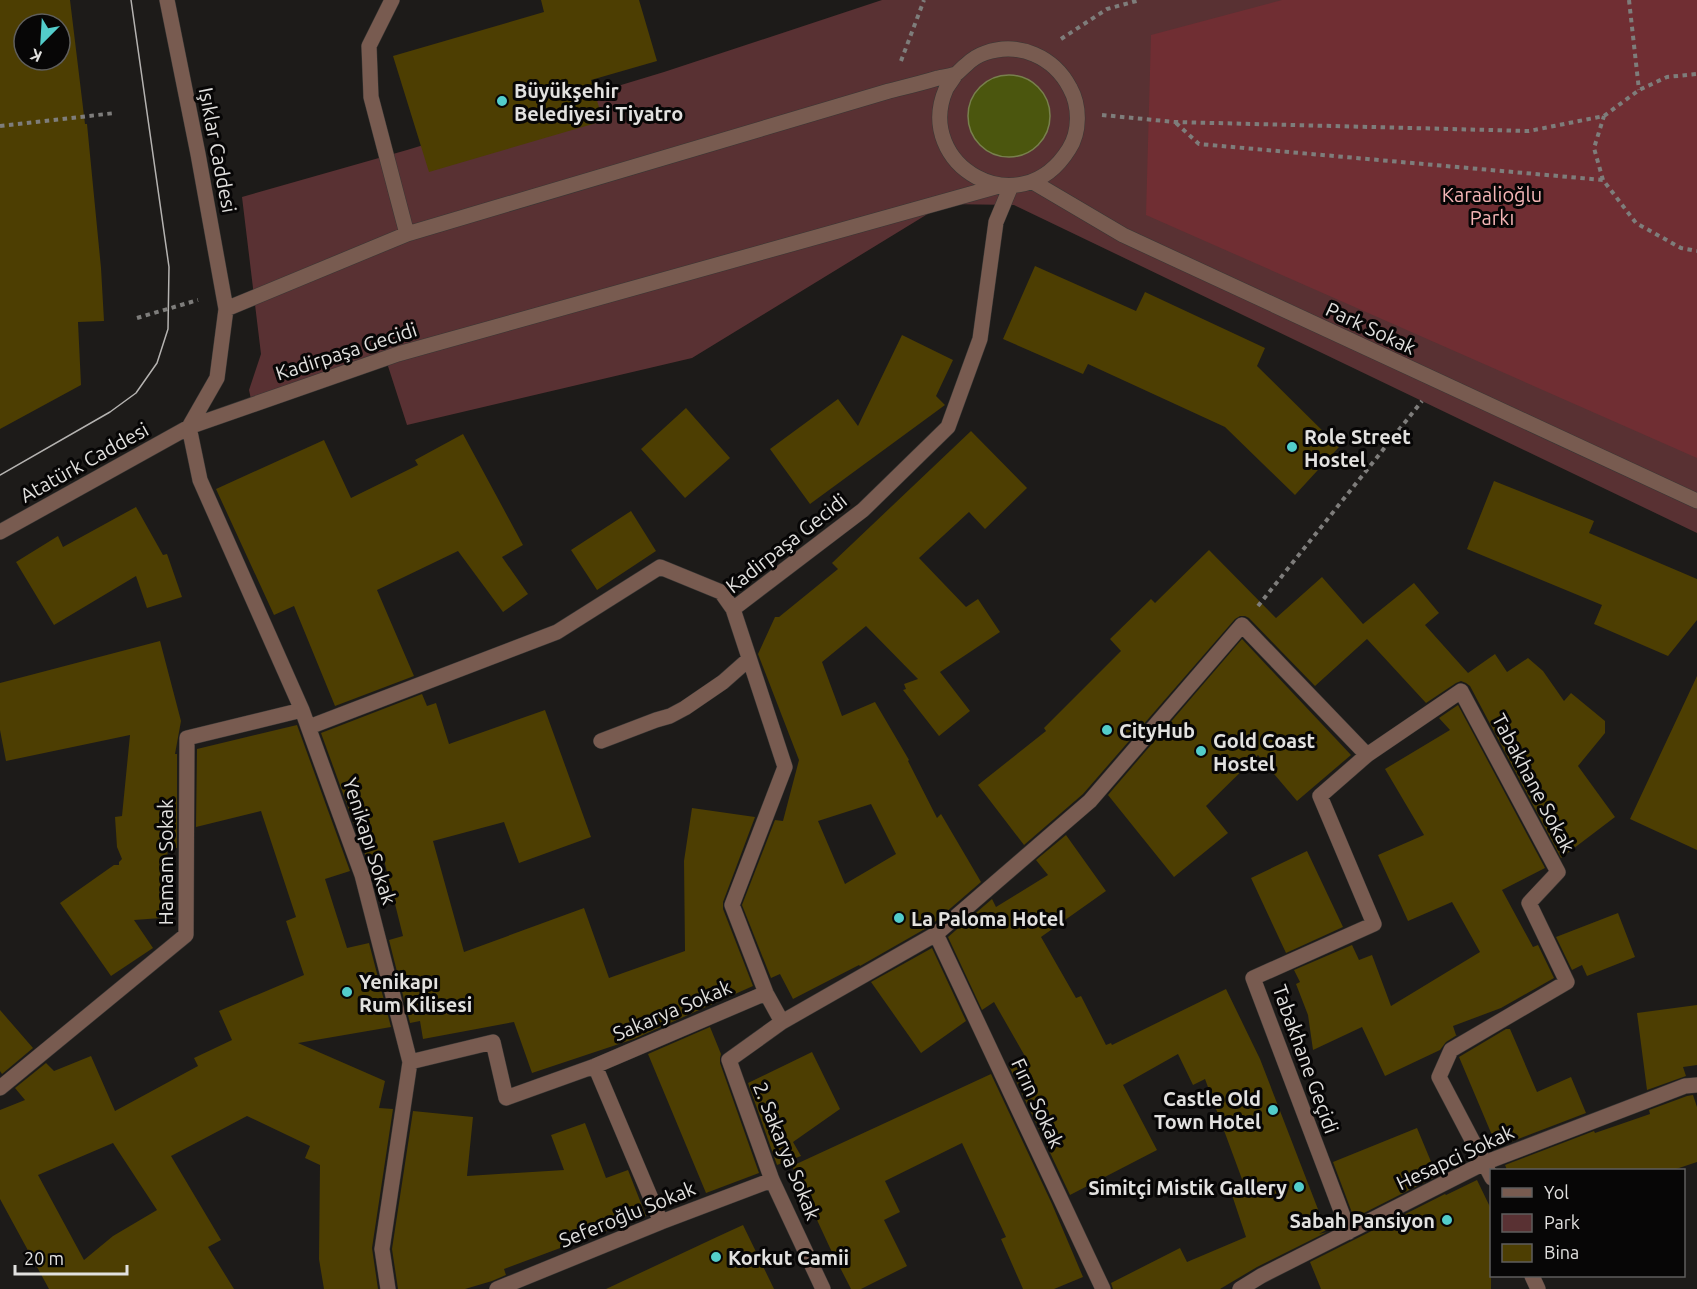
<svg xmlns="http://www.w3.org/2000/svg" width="1697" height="1289" font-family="Ubuntu,sans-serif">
	<rect width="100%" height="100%" fill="#1d1b19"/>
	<path fill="#593133" d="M882,0H1697V533L1014,205L944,204L692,358L407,425L387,363L252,404L249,390L261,354L242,197L407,150L664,72Z"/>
	<path fill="#702e33" d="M1282,0H1697V458L1146,215L1151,35Z"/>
	<path fill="#4b560e" stroke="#78804d" stroke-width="1.5" d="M968 116a41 41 0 1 1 82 0a41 41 0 1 1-82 0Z"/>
	<path fill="#4d3e02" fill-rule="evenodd" d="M0,0H70L85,124H87L101,268L104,321L78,322L81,385L0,429ZM24,24H60V60H24Z
		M541,0H639L657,61L591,80L603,121L429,172L393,56L544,12Z
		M1035,266L1136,311L1145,292L1265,348L1257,366L1339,447L1295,495L1225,427L1088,364L1083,374L1003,339Z
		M902,335L953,360L936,396L945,405L810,504L770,449L838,399L858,426Z
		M686,408L730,458L685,498L641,449Z
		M971,431L1027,488L985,529L969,512L919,558L966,607L978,599L1000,632L940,672L970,711L939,736L903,690L906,689L904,684L918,679L866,626L822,662L842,716L875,702L909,760L908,761L937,818L941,814L981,882L930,926L860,966L859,965L793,999L780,974L771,978L742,905L775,820L783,821L799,760L758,654L775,617H779L838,569L832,563ZM871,804L896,854L845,884L818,821Z
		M463,434L523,545L502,557L528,594L503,612L458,551L377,590L414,676L335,706L294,606L274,615L216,489L324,440L351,498L418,465L415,460Z
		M1494,481L1594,521L1589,533L1697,579V620L1668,656L1594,624L1602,605L1467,549Z
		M136,507L163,555L167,554L182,597L147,608L136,576L54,625L16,562L58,536L63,547Z
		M631,511L656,551L597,590L571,550Z
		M1209,550L1276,618L1322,577L1363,624L1414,583L1439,613L1425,625L1468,673L1495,654L1507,672L1528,658L1543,671L1564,701L1571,693L1605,721V733L1578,766L1615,817L1561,858L1470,686L1466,683L1461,681L1456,683L1426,703L1367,639L1315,686L1249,618L1245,616H1240L1235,619L1083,794L1024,845L978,785L1046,731L1044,728L1121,651L1110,639L1151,599L1155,603Z
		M1242,639L1351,755L1297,801L1258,755L1206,806L1228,833L1174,877L1108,795Z
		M160,641L181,721L175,754H177V848L167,849L175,917L134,920L153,948L111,976L60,903L114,865H119V862L122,859L117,847L115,817L122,816L130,735L6,761L0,730V683Z
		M1697,676V850L1630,819Z
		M422,694L427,706L436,703L449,744L545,710L591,837L519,863L504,822L433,841L464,952L584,908L609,978L685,951L684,861L692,808L755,817L723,902V909L753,986L634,1039L532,1073L514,1022L423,1039L420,1021L410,1023L389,940L403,936L384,860L369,865L321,733Z
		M1458,705L1545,868L1502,890L1533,947L1538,945L1554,978L1501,1008L1453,1026L1456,1035H1457L1446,1042L1440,1050L1385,1076L1362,1027L1313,1050L1308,1015L1296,984L1300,982L1294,970L1352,945L1359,960L1372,955L1391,1006L1480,952L1452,902L1408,921L1378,855L1424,835L1385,769L1450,730L1439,718Z
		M297,725L350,871L325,879L347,948L369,943L391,1027L298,1043L385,1081L379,1108L393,1109L372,1248L378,1289H324L319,1259L320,1165L305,1158L310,1146L247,1116L171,1156L221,1240L208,1247L234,1289H49L0,1199V1110L25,1100L15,1088L46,1063L54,1071L91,1056L115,1111L198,1066L194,1058L232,1040L219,1011L304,975L286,921L296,917L261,811L196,827L197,749ZM113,1143L157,1210L113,1236L84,1260L38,1175Z
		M1066,835L1106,891L1041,937L1076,998L1081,996L1106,1045L1111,1043L1112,1045L1226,989L1260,1059L1326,1230L1319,1234L1327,1232L1257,1267L1220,1289H1113L1111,1283L1180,1248L1187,1262L1246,1237L1232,1195L1246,1190L1205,1079L1193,1085L1178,1054L1123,1085L1157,1150L1070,1195L1009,1066L1026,1058L994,1002L982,1010L948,937L992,899L996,907L1048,875L1036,860Z
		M1307,851L1343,927L1286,953L1251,878Z
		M1618,913L1635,957L1587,976L1582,965L1572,970L1556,937Z
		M932,948L966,1021L921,1053L871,982Z
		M1697,1005V1065L1683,1067L1686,1076L1647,1090L1637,1013Z
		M0,1010L33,1048L2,1074L0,1071Z
		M710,1027L721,1054L720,1058V1063L759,1173L706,1193L648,1054Z
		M1506,1029H1510L1537,1092L1571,1077L1586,1113L1497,1147L1459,1057Z
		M812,1052L840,1109L793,1142L801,1156L777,1165L748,1083Z
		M991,1074L1052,1204L1083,1277L1054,1289H1023L1001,1239L1006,1237L962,1143L885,1181L900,1212L884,1220L907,1266L861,1289H851L830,1248L792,1166Z
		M1693,1095L1697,1107V1162L1673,1170H1507L1505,1165L1594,1131L1595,1133L1650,1114L1649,1110L1687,1096Z
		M413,1111L473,1117L467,1176L564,1170L551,1135L585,1123L606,1178L628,1170L646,1216L504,1269L506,1275L492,1281L465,1289H398L392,1249Z
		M1417,1128L1437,1176L1354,1218L1333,1162Z
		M1477,1180L1491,1209V1289H1321L1310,1262L1445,1194L1446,1195Z
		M743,1225L774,1289H606L719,1236Z"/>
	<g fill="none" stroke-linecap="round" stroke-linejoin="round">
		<defs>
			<path id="minor" d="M167,0L198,154L226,309L217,378L189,427
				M392,0L369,46L371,97L407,234
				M1033,182L1123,235L1697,501
				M226,309L407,234L889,91C905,87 922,83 938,78C943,77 951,76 956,74C959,72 963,67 966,65C971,60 979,55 985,53C1019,41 1054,57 1070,88C1080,106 1080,132 1069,149C1020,228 913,165 946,89C949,84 953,79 956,74
				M189,427L200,480L302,710L362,875L410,1062L382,1249L388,1289
				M0,532L189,427L398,354L999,186
				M733,609L863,510L948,427L980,339L996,222L1011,186
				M309,727L557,632L660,567L721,592L733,609L785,767L732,905L766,993L782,1022
				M601,741L656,720L670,716L685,708L723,682L749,659
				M936,934L1103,1289
				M410,1062L493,1042L506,1098L595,1066L766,993
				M595,1066L661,1222
				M0,1088L186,935L187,738L302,710
				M1349,1232L1253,978L1374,924L1320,796L1367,755L1461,691L1558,872L1529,903L1567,982L1451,1050L1439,1077L1492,1178
				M1532,1276L1538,1289
				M497,1289L661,1222L772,1180
				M823,1289L772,1180L729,1060L782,1022L936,934L1090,801L1242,625L1367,755
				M1240,1289L1261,1276L1484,1163L1685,1086L1697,1085"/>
		</defs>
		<use href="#minor" stroke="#393735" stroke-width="16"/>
		<path stroke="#7e7d7b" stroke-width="4" stroke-dasharray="4.5 4.5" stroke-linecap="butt" d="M1629,0L1639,90
			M1061,39L1107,9L1140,0
			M901,61L924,0
			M1102,115L1175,122L1529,131L1604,116L1639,90L1667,77L1697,74
			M1176,123L1199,144L1603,180L1636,223L1681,248L1697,251
			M0,126L115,113
			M1603,180L1594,148L1604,116
			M137,318L198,300
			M1258,606L1422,401"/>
		<use href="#minor" stroke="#785b50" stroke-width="15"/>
		<path stroke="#b5b3b1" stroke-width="1.5" d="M0,475L110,412L136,393L157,363L168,329L169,267L131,0"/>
	</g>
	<g fill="#53cdcb" stroke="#070606" stroke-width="2">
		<circle cx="502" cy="101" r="6"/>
		<circle cx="1292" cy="447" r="6"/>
		<circle cx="1107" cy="730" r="6"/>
		<circle cx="1201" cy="751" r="6"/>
		<circle cx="899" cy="918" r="6"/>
		<circle cx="347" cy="992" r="6"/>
		<circle cx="1273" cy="1110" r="6"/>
		<circle cx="1299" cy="1187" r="6"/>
		<circle cx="1447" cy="1220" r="6"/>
		<circle cx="716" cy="1257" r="6"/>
	</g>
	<g text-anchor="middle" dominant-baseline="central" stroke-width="6" stroke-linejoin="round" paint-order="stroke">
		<g font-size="20" font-weight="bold" fill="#e2e1df" stroke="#070606" text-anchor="start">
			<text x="514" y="90">Büyükşehir<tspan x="514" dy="23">Belediyesi Tiyatro</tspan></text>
			<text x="1304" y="436">Role Street<tspan x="1304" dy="23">Hostel</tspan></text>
			<text x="1119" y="730">CityHub</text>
			<text x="1213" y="740">Gold Coast<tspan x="1213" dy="23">Hostel</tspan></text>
			<text x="911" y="918">La Paloma Hotel</text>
			<text x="359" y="981">Yenikapı<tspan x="359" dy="23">Rum Kilisesi</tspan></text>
			<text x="1261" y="1098" text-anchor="end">Castle Old<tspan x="1261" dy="23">Town Hotel</tspan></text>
			<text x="1287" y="1187" text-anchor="end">Simitçi Mistik Gallery</text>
			<text x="1435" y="1220" text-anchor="end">Sabah Pansiyon</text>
			<text x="728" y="1257">Korkut Camii</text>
		</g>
		<g font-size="20" fill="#e2e1df" stroke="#070606">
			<text transform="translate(218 150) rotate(79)">Işıklar Caddesi</text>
			<text transform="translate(1371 328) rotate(25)">Park Sokak</text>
			<text transform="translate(346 351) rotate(-18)">Kadirpaşa Gecidi</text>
			<text transform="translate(84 462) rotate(-29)">Atatürk Caddesi</text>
			<text transform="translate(786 543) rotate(-38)">Kadirpaşa Gecidi</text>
			<text transform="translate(1534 783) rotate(62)">Tabakhane Sokak</text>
			<text transform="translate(370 841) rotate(72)">Yenikapı Sokak</text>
			<text transform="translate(165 862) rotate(-90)">Hamam Sokak</text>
			<text transform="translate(672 1010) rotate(-23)">Sakarya Sokak</text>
			<text transform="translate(1306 1059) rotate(70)">Tabakhane Geçidi</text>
			<text transform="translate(1038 1103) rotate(65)">Fırın Sokak</text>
			<text transform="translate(787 1151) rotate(68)">2. Sakarya Sokak</text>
			<text transform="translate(1455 1157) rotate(-25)">Hesapci Sokak</text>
			<text transform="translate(627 1214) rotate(-22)">Seferoğlu Sokak</text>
		</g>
		<g font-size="20" fill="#f4b5b6" stroke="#070606">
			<text x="1492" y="194">Karaalioğlu<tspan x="1492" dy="23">Parkı</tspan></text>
		</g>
	</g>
	<rect x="1490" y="1169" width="195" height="108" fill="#070606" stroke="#5f5e5d" stroke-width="1.5"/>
	<rect x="1502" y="1188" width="30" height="9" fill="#785b50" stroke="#5f5e5d" stroke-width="1.5"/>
	<text x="1544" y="1199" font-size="18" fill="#e2e1df">Yol</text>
	<rect x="1502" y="1214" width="30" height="18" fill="#593133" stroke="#5f5e5d" stroke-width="1.5"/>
	<text x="1544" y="1229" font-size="18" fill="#e2e1df">Park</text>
	<rect x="1502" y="1244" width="30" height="18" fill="#4d3e02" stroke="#5f5e5d" stroke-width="1.5"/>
	<text x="1544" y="1259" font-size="18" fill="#e2e1df">Bina</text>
	<g transform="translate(42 42) rotate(204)"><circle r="28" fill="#070606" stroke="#5f5e5d" stroke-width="1.5"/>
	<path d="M0-4.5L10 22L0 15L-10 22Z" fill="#53cdcb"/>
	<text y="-9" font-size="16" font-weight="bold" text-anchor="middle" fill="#e2e1df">K</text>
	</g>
	<path d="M15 1265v9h112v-9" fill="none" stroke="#e2e1df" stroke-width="3"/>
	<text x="24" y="1265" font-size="18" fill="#e2e1df" stroke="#070606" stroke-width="4.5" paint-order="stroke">20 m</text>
</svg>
